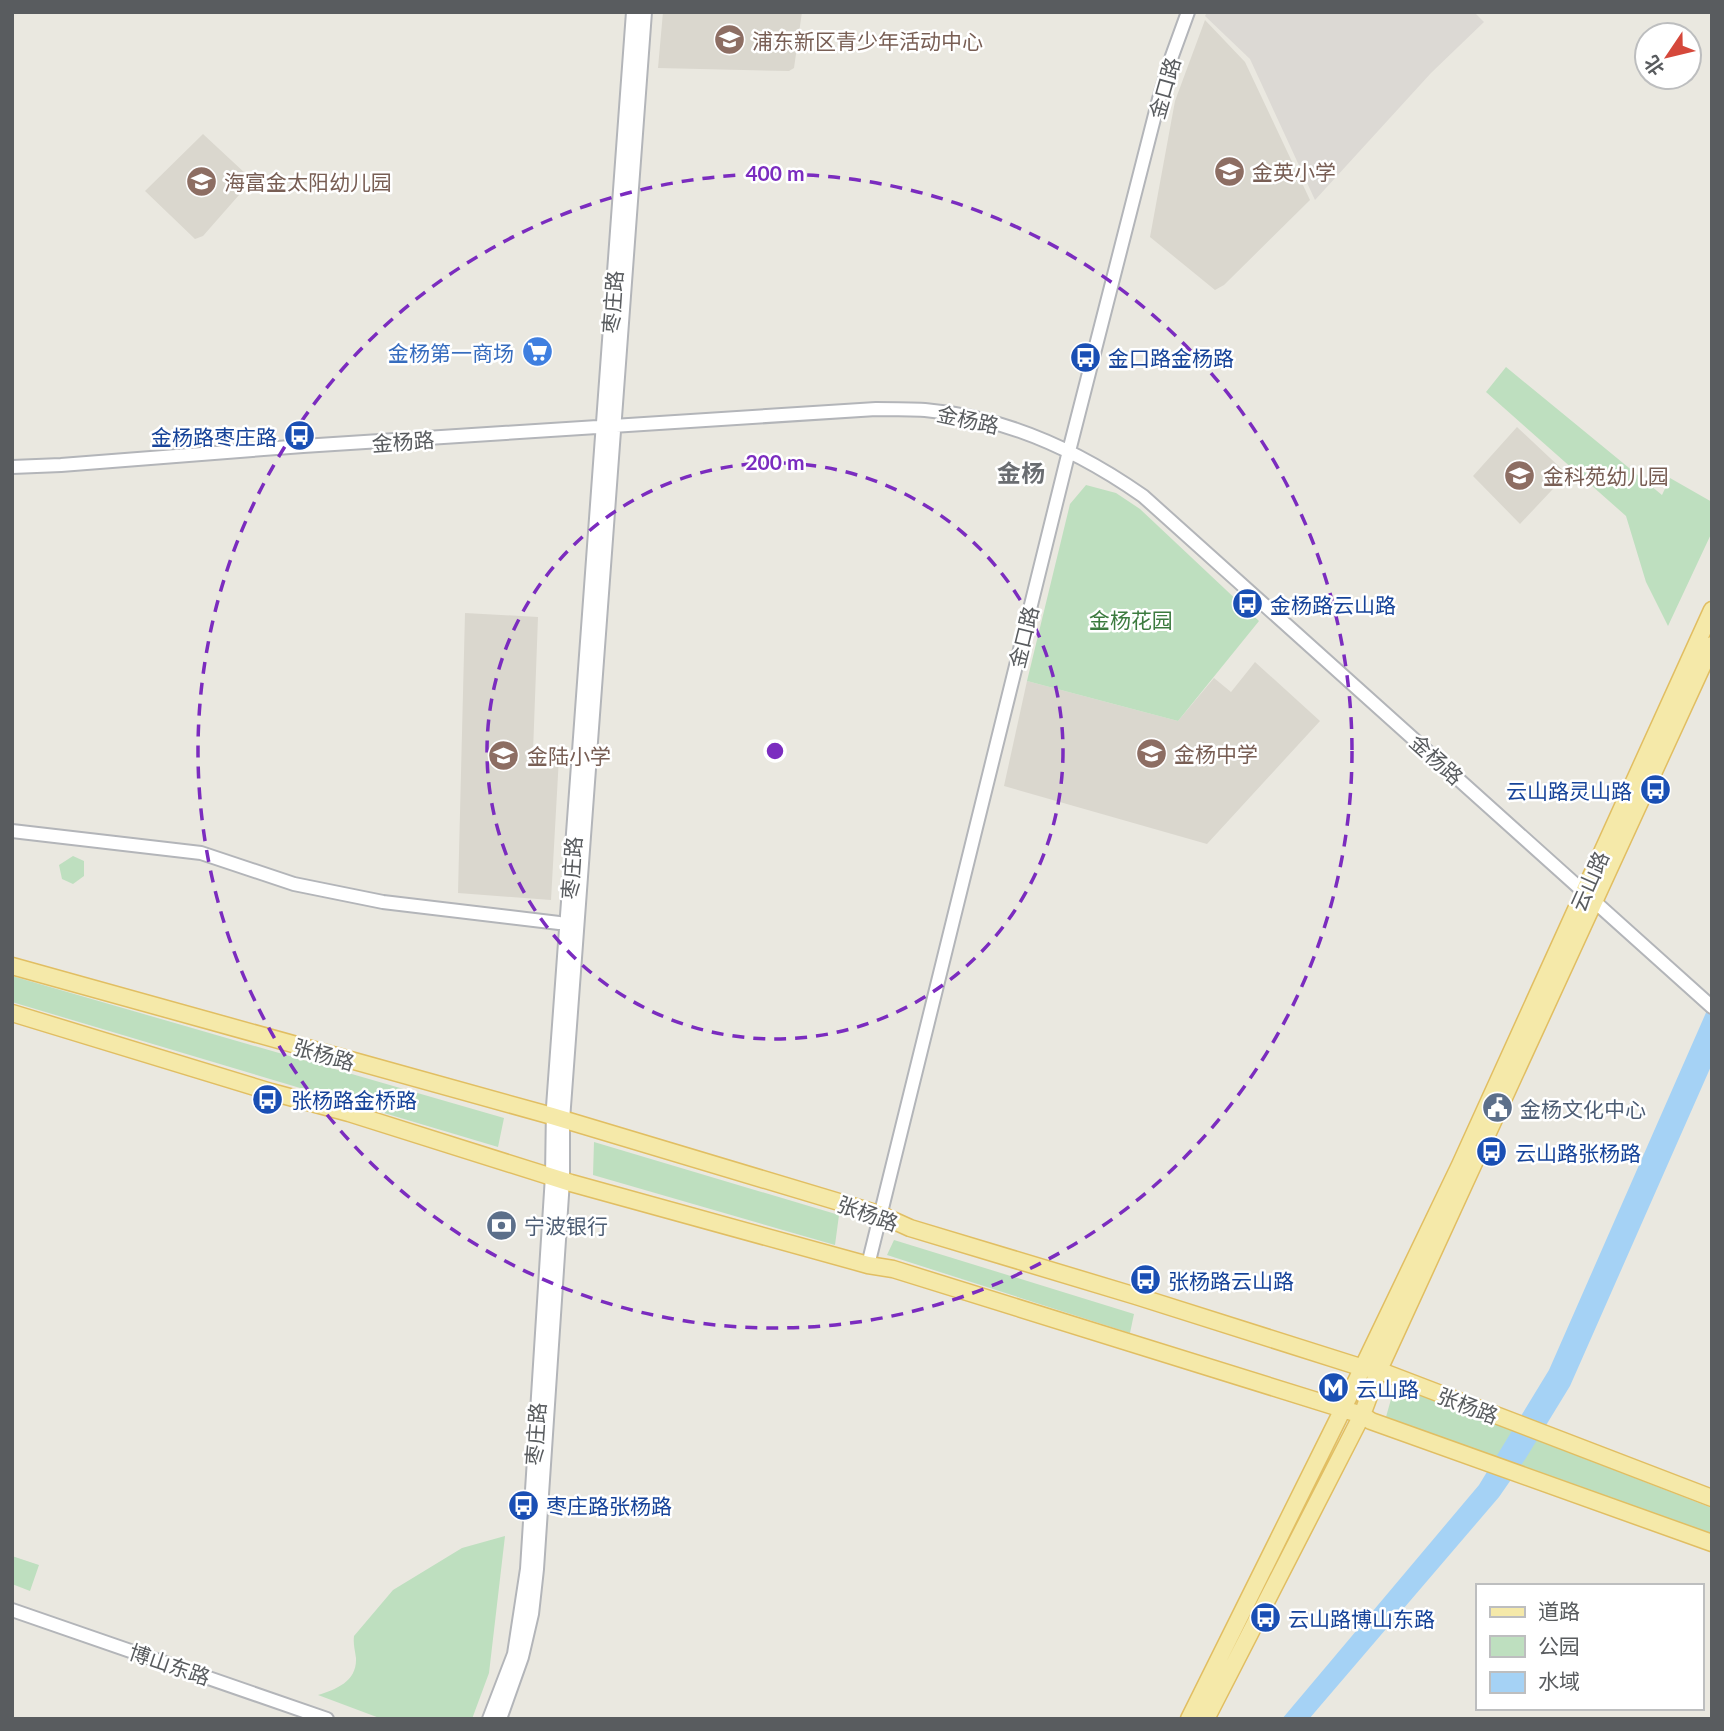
<svg xmlns="http://www.w3.org/2000/svg" width="1724" height="1731" font-family="Lato,'Noto Sans SC',sans-serif">
	<rect width="100%" height="100%" fill="#eae8e0"/>
	<path fill="#dcd9d4" d="M1207,12H1474L1484,22L1431,73L1315,200L1250,59L1205,16Z"/>
	<path fill="#dad7ce" d="M663,12H802L794,68L789,71L658,68Z
		M1205,20L1245,62L1310,200L1224,285L1215,290L1150,237L1175,101Z
		M203,134L246,174V187L203,236L195,239L145,191Z
		M1517,427L1567,474L1520,524L1473,476Z
		M465,613L538,617L533,752L559,757L551,900L458,893Z
		M1255,662L1320,721L1207,844L1004,786L1027,681L1178,721L1214,678L1231,692Z"/>
	<path fill="#bedfbf" d="M1506,367L1662,495L1670,478L1712,502V532L1668,626L1646,582L1626,516L1486,392Z
		M1086,485L1116,493L1140,509L1259,621L1178,721L1027,681L1070,504Z
		M73,856L84,861V876L73,884L62,879L59,865Z
		M12,976L504,1118L498,1147L12,1002Z
		M594,1142L839,1215L835,1245L593,1175Z
		M894,1240L1134,1314L1130,1333L887,1255Z
		M1395,1385L1712,1508V1538L1386,1417Z
		M505,1536L489,1673L472,1719H382L318,1695C337,1689 357,1681 356,1658C355,1650 353,1644 354,1636L393,1590L462,1548Z
		M12,1556L39,1565L30,1591L12,1584Z"/>
	<path fill="#a5d2f5" d="M1712,999V1064L1570,1386L1526,1458L1499,1497L1309,1719H1282L1479,1485L1549,1370Z"/>
	<g fill="none" stroke-linecap="round" stroke-linejoin="round">
		<defs>
			<path id="minor" d="M12,467L61,465L303,446L876,409C892,409 909,409 925,410C1005,417 1079,451 1143,496L1712,1007
				M12,831L201,853L294,884L383,902L559,923
				M868,1265L1069,451L1159,99L1172,56L1188,12
				M12,1610L327,1719
				M489,1719L514,1654L527,1569L552,1176L553,1107L633,12
				M500,1719L522,1657L532,1614L537,1569L563,1180V1120L645,12"/>
			<path id="major" d="M12,966L552,1116L879,1214L910,1228L1136,1296L1357,1366L1386,1373L1712,1498
				M12,1013L271,1092L349,1113L571,1183L868,1265L893,1269L1362,1415L1371,1421L1712,1543
				M1189,1719L1338,1419L1460,1165L1712,610
				M1206,1719L1362,1415L1378,1372L1712,645"/>
		</defs>
		<use href="#minor" stroke="#b3b5b9" stroke-width="16"/>
		<use href="#major" stroke="#e1be62" stroke-width="19"/>
		<use href="#minor" stroke="#fff" stroke-width="12"/>
		<use href="#major" stroke="#f5e9a9" stroke-width="16"/>
	</g>
	<g fill="none" stroke="#7b2cbf" stroke-width="3.5" stroke-dasharray="12 9">
		<circle cx="775" cy="751" r="288"/>
		<circle cx="775" cy="751" r="577"/>
	</g>
	<defs>
		<symbol id="school-disc" viewBox="-11 -11 22 22"><circle r="9.5" fill="#8d6e63" stroke="#fff"/><path d="M0-5L7-2L0 1L-7-2ZM-4 1L0 2.5L4 1V4Q0 6-4 4Z" fill="#fff"/></symbol>
		<symbol id="supermarket-disc" viewBox="-11 -11 22 22"><circle r="9.5" fill="#3f7fe0" stroke="#fff"/><path d="M-6-5.5h2.5l.6 2H6L4.5 2H-2.5L-4.4-4H-6ZM-1.5 3.2a1.3 1.3 0 1 0 .1 0ZM3 3.2a1.3 1.3 0 1 0 .1 0Z" fill="#fff"/></symbol>
		<symbol id="bus-disc" viewBox="-11 -11 22 22"><circle r="9.5" fill="#1a4fb4" stroke="#fff"/><path d="M-5-6H5V4H4V6H2V4H-2V6H-4V4H-5ZM-3.5-4V0h7V-4ZM-3.5 1.2v1.5H-2V1.2ZM2 1.2v1.5H3.5V1.2Z" fill="#fff"/></symbol>
		<symbol id="civic-disc" viewBox="-11 -11 22 22"><circle r="9.5" fill="#5c6f8a" stroke="#fff"/><path d="M-.6-6.5H3V-4.5H.6V-3L4-1V1h2V6H-6V1h2V-1L-.6-3ZM-1.2 2.5V6h2.4V2.5Z" fill="#fff"/></symbol>
		<symbol id="bank-disc" viewBox="-11 -11 22 22"><circle r="9.5" fill="#5c6f8a" stroke="#fff"/><path d="M-6-4H6V4H-6ZM0-2.3a2.3 2.3 0 1 0 0 4.6a2.3 2.3 0 1 0 0-4.6Z" fill="#fff"/></symbol>
		<symbol id="metro-disc" viewBox="-11 -11 22 22"><circle r="9.5" fill="#1a4fb4" stroke="#fff"/><path d="M-5.5 5V-5H-3L0 0L3-5H5.5V5H3V-.5L0 4L-3-.5V5Z" fill="#fff"/></symbol>
	</defs>
	<g fill-rule="evenodd">
		<use href="#school-disc" x="712" y="22" width="35" height="35"/>
		<use href="#school-disc" x="1212" y="154" width="35" height="35"/>
		<use href="#school-disc" x="184" y="164" width="35" height="35"/>
		<use href="#supermarket-disc" x="520" y="334" width="35" height="35"/>
		<use href="#bus-disc" x="1068" y="340" width="35" height="35"/>
		<use href="#bus-disc" x="282" y="418" width="35" height="35"/>
		<use href="#school-disc" x="1502" y="458" width="35" height="35"/>
		<use href="#bus-disc" x="1230" y="586" width="35" height="35"/>
		<use href="#school-disc" x="1134" y="736" width="35" height="35"/>
		<use href="#school-disc" x="486" y="738" width="35" height="35"/>
		<use href="#bus-disc" x="1638" y="772" width="35" height="35"/>
		<use href="#bus-disc" x="250" y="1082" width="35" height="35"/>
		<use href="#civic-disc" x="1480" y="1090" width="35" height="35"/>
		<use href="#bus-disc" x="1474" y="1134" width="35" height="35"/>
		<use href="#bank-disc" x="484" y="1208" width="35" height="35"/>
		<use href="#bus-disc" x="1128" y="1262" width="35" height="35"/>
		<use href="#metro-disc" x="1316" y="1370" width="35" height="35"/>
		<use href="#bus-disc" x="506" y="1488" width="35" height="35"/>
		<use href="#bus-disc" x="1248" y="1600" width="35" height="35"/>
	</g>
	<g text-anchor="middle" dominant-baseline="central" stroke-width="5" stroke-linejoin="round" paint-order="stroke">
		<g font-size="21" fill="#785e54" stroke="#fff" text-anchor="start">
			<text x="752" y="40">浦东新区青少年活动中心</text>
			<text x="1252" y="171">金英小学</text>
			<text x="224" y="181">海富金太阳幼儿园</text>
			<text x="1543" y="475">金科苑幼儿园</text>
			<text x="1174" y="753">金杨中学</text>
			<text x="527" y="755">金陆小学</text>
		</g>
		<g font-size="21" fill="#595c5f" stroke="#fff">
			<text transform="translate(1164 88) rotate(-74)">金口路</text>
			<text transform="translate(612 302) rotate(-86)">枣庄路</text>
			<text transform="translate(968 419) rotate(12)">金杨路</text>
			<text transform="translate(403 441) rotate(-4)">金杨路</text>
			<text transform="translate(1023 637) rotate(-76)">金口路</text>
			<text transform="translate(1437 759) rotate(42)">金杨路</text>
			<text transform="translate(571 868) rotate(-86)">枣庄路</text>
			<text transform="translate(1589 881) rotate(-66)">云山路</text>
			<text transform="translate(324 1054) rotate(16)">张杨路</text>
			<text transform="translate(868 1213) rotate(20)">张杨路</text>
			<text transform="translate(1468 1405) rotate(21)">张杨路</text>
			<text transform="translate(535 1434) rotate(-86)">枣庄路</text>
			<text transform="translate(170 1664) rotate(19)">博山东路</text>
		</g>
		<g font-size="21" fill="#366cbe" stroke="#fff" text-anchor="end">
			<text x="514" y="352">金杨第一商场</text>
		</g>
		<g font-size="21" fill="#164399" stroke="#fff" text-anchor="start">
			<text x="1108" y="357">金口路金杨路</text>
			<text x="277" y="436" text-anchor="end">金杨路枣庄路</text>
			<text x="1270" y="604">金杨路云山路</text>
			<text x="1632" y="790" text-anchor="end">云山路灵山路</text>
			<text x="291" y="1099">张杨路金桥路</text>
			<text x="1515" y="1152">云山路张杨路</text>
			<text x="1168" y="1280">张杨路云山路</text>
			<text x="1356" y="1388">云山路</text>
			<text x="546" y="1505">枣庄路张杨路</text>
			<text x="1288" y="1618">云山路博山东路</text>
		</g>
		<g font-size="21" fill="#3c7b3f" stroke="#fff">
			<text x="1131" y="619">金杨花园</text>
		</g>
		<g font-size="21" fill="#4e5e75" stroke="#fff" text-anchor="start">
			<text x="1520" y="1108">金杨文化中心</text>
			<text x="524" y="1225">宁波银行</text>
		</g>
		<g font-size="24" font-weight="bold" fill="#6a6d71" stroke="#fff">
			<text x="1021" y="472">金杨</text>
		</g>
	</g>
	<circle cx="775" cy="751" r="10" fill="#7b2cbf" stroke="#fff" stroke-width="3.5"/>
	<g font-size="21" text-anchor="middle" font-weight="bold" fill="#7b2cbf" stroke="#fff" stroke-width="5" stroke-linejoin="round" paint-order="stroke">
		<text x="775" y="181">400 m</text>
		<text x="775" y="470">200 m</text>
	</g>
	<rect width="1724" height="1731" fill="none" stroke="#595c5f" stroke-width="28"/>
	<rect x="1476" y="1584" width="228" height="126" fill="#ffffff" stroke="#bdbebf" stroke-width="2"/>
	<rect x="1490" y="1607" width="35" height="10" fill="#f5e9a9" stroke="#bdbebf" stroke-width="2"/>
	<text x="1538" y="1619" font-size="21" fill="#595c5f">道路</text>
	<rect x="1490" y="1636" width="35" height="21" fill="#bedfbf" stroke="#bdbebf" stroke-width="2"/>
	<text x="1538" y="1654" font-size="21" fill="#595c5f">公园</text>
	<rect x="1490" y="1672" width="35" height="21" fill="#a5d2f5" stroke="#bdbebf" stroke-width="2"/>
	<text x="1538" y="1689" font-size="21" fill="#595c5f">水域</text>
	<g transform="translate(1668 56) rotate(235)"><circle r="33" fill="#ffffff" stroke="#bdbebf" stroke-width="2"/>
	<path d="M0-5L12 26L0 18L-12 26Z" fill="#d5483b"/>
	<text y="-10" font-size="19" font-weight="bold" text-anchor="middle" fill="#595c5f">北</text>
	</g>
</svg>
